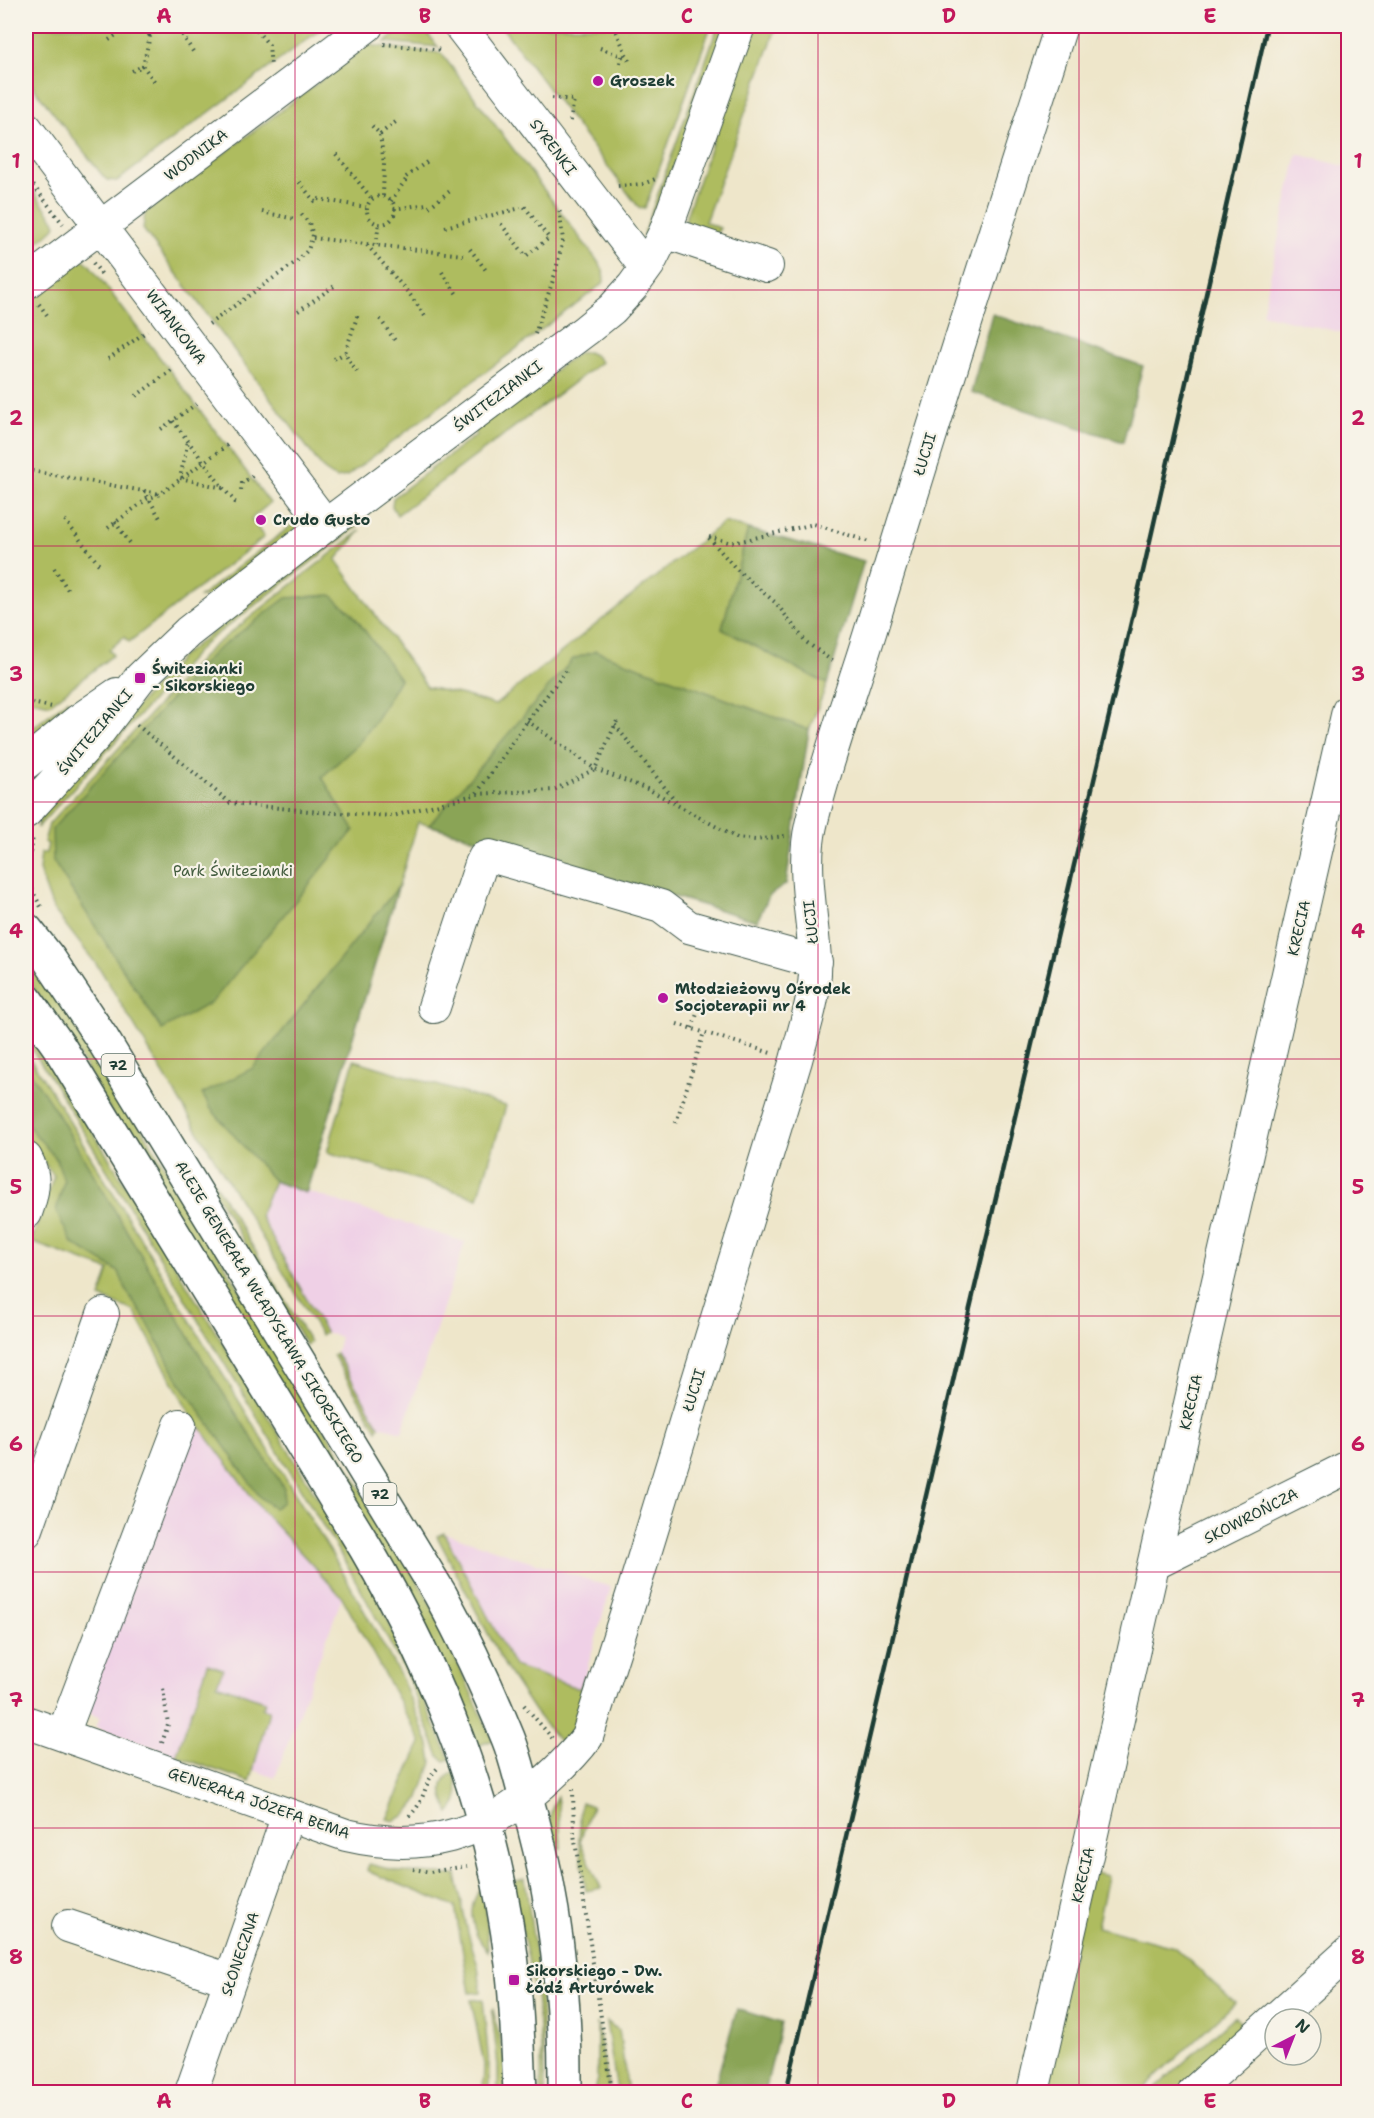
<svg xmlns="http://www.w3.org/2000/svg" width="1374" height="2118" font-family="'Shantell Sans',sans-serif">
	<rect width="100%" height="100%" fill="#f7f3e8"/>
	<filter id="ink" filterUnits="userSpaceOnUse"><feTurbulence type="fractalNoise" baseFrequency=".0167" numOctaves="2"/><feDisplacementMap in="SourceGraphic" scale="12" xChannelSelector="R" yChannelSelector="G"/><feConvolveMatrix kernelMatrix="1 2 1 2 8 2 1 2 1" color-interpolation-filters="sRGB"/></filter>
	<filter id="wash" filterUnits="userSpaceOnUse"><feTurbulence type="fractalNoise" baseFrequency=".008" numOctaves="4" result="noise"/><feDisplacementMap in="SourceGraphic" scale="24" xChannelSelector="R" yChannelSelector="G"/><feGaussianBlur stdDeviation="1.35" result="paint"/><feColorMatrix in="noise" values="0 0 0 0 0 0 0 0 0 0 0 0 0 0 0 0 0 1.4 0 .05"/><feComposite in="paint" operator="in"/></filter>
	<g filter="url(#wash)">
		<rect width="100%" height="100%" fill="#eee6ca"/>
		<path fill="#efd0e6" d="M1297,154L1348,167V334L1262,314Z
			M274,1181L465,1242L402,1432L379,1426L336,1353L340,1337L325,1332L260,1217Z
			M191,1415L263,1512L342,1597L275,1778L254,1770L250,1782L160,1750L96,1727L100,1718L83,1710Z
			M444,1533L611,1587L581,1689L514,1666Z"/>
		<path fill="#aebc5f" stroke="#667c4a" stroke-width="1.5" d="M26,26H325L117,181L107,180L103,176L26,78Z
			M406,26H422L438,47L385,42Z
			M501,26H711L645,208H640L637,205Z
			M718,26H726L648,236H643Z
			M754,26H777L705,222L720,228L716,234L686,224V216Z
			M368,45L441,53L596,259L603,270L604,282L601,285L347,476L336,478L324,470L143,229L145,213Z
			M26,181L54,220L56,225L53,230L26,252Z
			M80,260H84L89,264L270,503L251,519L264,537L129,642L124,637L109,650L113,655L50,704L26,699V302Z
			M588,352L596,356L601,362L397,515L392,506L393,498L476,435L474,430L578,353Z
			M301,518L300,526L211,596L200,597Z
			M353,522L357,527L204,644L37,828L41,812L182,656Z
			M724,522L748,529L722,629L827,684L809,730L595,651L592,873L418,822L306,1193L274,1181L260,1216L325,1332L321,1335L100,969L53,909L39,870L41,853H46L48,844L44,842L49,824L210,649L361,530L336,560L427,687L463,695L495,705Z
			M68,700L69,709L26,743V733Z
			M26,950L77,1022L427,1597L493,1740L474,1747L70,1040L26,977Z
			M26,1023L376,1593L450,1759L445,1761L439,1756L408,1678L384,1632L348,1567L54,1083L26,1040Z
			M26,1053L48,1086L342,1571L401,1677L429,1744L432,1763L418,1800L406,1815L393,1821L387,1819L421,1742L342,1597L263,1512L191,1415L134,1311L100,1297L109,1270L31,1242L54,1176L26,1139Z
			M354,1060L506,1106L478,1198L327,1152Z
			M188,1139L310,1342L306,1345L212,1188Z
			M336,1353L379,1426L377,1430L333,1355Z
			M444,1533L514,1666L580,1689L584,1677L589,1678L593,1685L581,1725L564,1747L535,1712L506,1668L437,1536Z
			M208,1664L223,1669L217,1684L266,1702L262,1708L269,1711L250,1782L176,1756Z
			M454,1772C458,1789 462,1800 449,1813C443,1799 436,1780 454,1772Z
			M557,1797L559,1809L561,1848L554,1849C551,1830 546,1815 557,1797Z
			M581,1802L592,1806L580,1841L601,1888L586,1891L579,1841Z
			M369,1864L401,1872L456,1875L468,1933L478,1966L481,1992L470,1993L455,1907L367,1871Z
			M1091,1872L1108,1876L1097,1927L1174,1947L1235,2003L1140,2092H1041Z
			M525,1879L541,1995L545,2092H541V2049L536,1994L511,1882Z
			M485,1886L488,1951C471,1934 464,1902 485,1886Z
			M483,1999L489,2064V2092H483L484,2064L471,2000Z
			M493,2010L506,2064V2092H498V2066L492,2012Z
			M1235,2016L1247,2030L1177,2092H1151Z
			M606,2022L619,2030L628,2092L617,2091Z
			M597,2023L609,2088L608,2092H594L597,2079Z"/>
		<path fill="#8aa456" stroke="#547045" stroke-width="1.5" d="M992,314L1143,366L1123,442L971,392Z
			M748,529L864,561L827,684L722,629Z
			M331,595L352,613L400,679L374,723L357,745L322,777L354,830L212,1002L162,1030L53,861L52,829L213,653L286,598Z
			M596,651L809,730L786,884L769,896L757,921L429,825L573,659Z
			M398,887L306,1193L274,1181L211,1109L202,1094L253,1068Z
			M26,1066L59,1116L213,1377L284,1488L283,1502L274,1508L260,1497L179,1381L146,1320L127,1292L119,1272L72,1243L56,1211L64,1181L57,1160L26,1123Z
			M737,2009L781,2023L765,2092H713Z"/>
	</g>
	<g filter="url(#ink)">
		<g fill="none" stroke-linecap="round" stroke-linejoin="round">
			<defs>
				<path id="minor" d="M460,26L646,268
					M26,128L326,525
					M665,232L767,266
					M26,283L367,26
					M26,763L79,720L117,694
					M26,812L95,737L140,678L188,632L326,525L586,330L612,309L633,286L649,264L665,232L739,26
					M434,1007L481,864L484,858L490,856L661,906L689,927L816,962
					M26,1158C37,1178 33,1193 26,1213
					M26,1532L103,1314
					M1154,1564L1348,1467
					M26,1722L346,1835C423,1853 483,1836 542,1784C559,1769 574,1755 587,1737L634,1589L796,1060C804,1029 817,993 815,960C813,918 801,867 811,825C828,753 855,684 876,613C935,417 998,221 1061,26
					M63,1734L180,1425
					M68,1926L230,1980
					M1275,2019L1348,1953
					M191,2092L288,1815
					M1033,2092L1348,711
					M1194,2092L1275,2019"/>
				<path id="major" d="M26,930L49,959L103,1040L440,1594C466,1641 488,1689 508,1738C515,1755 519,1773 524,1791C554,1888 566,1991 565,2092
					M26,1000L58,1045L365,1547C440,1675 492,1808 511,1956C517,2001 518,2047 520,2092"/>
			</defs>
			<use href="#minor" stroke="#3e564a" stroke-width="34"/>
			<use href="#major" stroke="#3e564a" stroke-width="36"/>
			<path stroke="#3e564a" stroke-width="4" stroke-dasharray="1.5 4.5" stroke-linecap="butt" d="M180,26L181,28
				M222,26L225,30
				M253,26L269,45L271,67
				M614,26L630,63
				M179,30L194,53
				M149,36L150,26
				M150,36L143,66L155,82
				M109,40L129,26
				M384,44L443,50
				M600,48L628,58
				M620,63L621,56
				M132,71L143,66
				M552,98L574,100L570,122
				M372,126L380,134L384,164L383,196
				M380,134L397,121
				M336,154L372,199
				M26,176L63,224
				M406,177L428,161
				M299,182L315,202
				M618,186L643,184L658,178
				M367 210a14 14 0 1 1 28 0a14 14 0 1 1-28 0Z
				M318,199L366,207
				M391,201L407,178
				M429,207L450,191
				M394,209L427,204
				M262,212L295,219
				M501,224L526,256L549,238L524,206
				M445,227L521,208
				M313,238L463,255
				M367,245L411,296L427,319
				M376,245L379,222
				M470,249L488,273
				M93,263L103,276
				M442,272L458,296
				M39,304L47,315
				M298,311L336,285
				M380,319L396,342
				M209,324L296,262L308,250L313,235L309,223L300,213
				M535,334L555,274L563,240L559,207
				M108,359L147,331
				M334,359L345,353
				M357,372L345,353L358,314
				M136,396L173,369
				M173,421L223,488L180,478L188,441
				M161,429L199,402
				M26,470L160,494
				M223,488L235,502L239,503
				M144,490L161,520
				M241,490L242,483L254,475
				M26,493L27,495
				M65,520L100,566
				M115,522L130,543
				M108,528L147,499L160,494L230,443
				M709,537L728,542H737L814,524L870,542
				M709,538L738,571L776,603L806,642L835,663
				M54,568L68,590
				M26,614L29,620
				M26,702L52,707
				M527,721L595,769L650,790L737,838L755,840L785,836
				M137,725L230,803L319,812L393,816L477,794L554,790L595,769L617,721
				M615,725L678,804
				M477,793L527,721L566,671
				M26,864L31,852L33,836
				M26,866L33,892L41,907
				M677,1024L771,1053
				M692,1028L697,1014
				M676,1123L704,1032
				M524,1705L552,1738
				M162,1743L168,1724L163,1688
				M573,1789L574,1834L612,2092
				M409,1816C427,1801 423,1780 439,1767
				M413,1869L430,1872L467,1866"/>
			<use href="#minor" stroke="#fff" stroke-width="32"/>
			<use href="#major" stroke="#fff" stroke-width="33"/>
			<path stroke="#1f3d34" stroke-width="4.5" d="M786,2092L1144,567L1267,26"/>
		</g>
	</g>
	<path fill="none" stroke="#c2185b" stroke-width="1.5" stroke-opacity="0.55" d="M295,26V2092M556,26V2092M818,26V2092M1079,26V2092M26,290H1348M26,546H1348M26,802H1348M26,1059H1348M26,1316H1348M26,1572H1348M26,1828H1348"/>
	<g fill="#b5179e" stroke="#f7f3e8" stroke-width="2">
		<circle cx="598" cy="81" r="6"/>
		<circle cx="261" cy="520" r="6"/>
		<rect x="134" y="672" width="12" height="12" rx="3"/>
		<circle cx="663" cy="998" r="6"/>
		<rect x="508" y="1974" width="12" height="12" rx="3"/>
	</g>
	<g text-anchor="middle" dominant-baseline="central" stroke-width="4.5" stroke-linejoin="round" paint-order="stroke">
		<g fill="#f7f3e8" stroke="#60746a" stroke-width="1.5">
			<rect x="101.5" y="1054" width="33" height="22" rx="4.5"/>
			<rect x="363.5" y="1483" width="33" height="22" rx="4.5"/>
		</g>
		<g font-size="14" font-weight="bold" fill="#1f3d34">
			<text x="118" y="1065">72</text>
			<text x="380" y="1494">72</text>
		</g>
		<g font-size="15" font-weight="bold" fill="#1f3d34" stroke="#f7f3e8" text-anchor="start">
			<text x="610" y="81">Groszek</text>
			<text x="273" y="520">Crudo Gusto</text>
			<text x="152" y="669">Świtezianki<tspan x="152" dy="17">- Sikorskiego</tspan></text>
			<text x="675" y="989">Młodzieżowy Ośrodek<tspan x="675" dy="17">Socjoterapii nr 4</tspan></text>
			<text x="526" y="1971">Sikorskiego - Dw.<tspan x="526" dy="17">Łódź Arturówek</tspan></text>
		</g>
		<g font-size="15" fill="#1f3d34" stroke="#f7f3e8">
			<text transform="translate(553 147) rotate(53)">SYRENKI</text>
			<text transform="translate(196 155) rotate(-37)">WODNIKA</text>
			<text transform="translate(176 327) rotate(53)">WIANKOWA</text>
			<text transform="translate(498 396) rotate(-37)">ŚWITEZIANKI</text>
			<text transform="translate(925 454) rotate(-73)">ŁUCJI</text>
			<text transform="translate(95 732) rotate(-50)">ŚWITEZIANKI</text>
			<text transform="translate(811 922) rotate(-96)">ŁUCJI</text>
			<text transform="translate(1299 928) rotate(-77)">KRECIA</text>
			<text transform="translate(269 1312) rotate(59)">ALEJE GENERAŁA WŁADYSŁAWA SIKORSKIEGO</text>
			<text transform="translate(694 1390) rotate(-73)">ŁUCJI</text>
			<text transform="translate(1191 1402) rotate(-77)">KRECIA</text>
			<text transform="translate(1251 1516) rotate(-27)">SKOWROŃCZA</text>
			<text transform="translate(259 1803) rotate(19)">GENERAŁA JÓZEFA BEMA</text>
			<text transform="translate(1083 1875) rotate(-77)">KRECIA</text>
			<text transform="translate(240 1954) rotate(-71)">SŁONECZNA</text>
		</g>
		<g font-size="15" fill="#435d3f" stroke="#f7f3e8">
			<text x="233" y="871">Park Świtezianki</text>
		</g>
	</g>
	<rect width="1374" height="2118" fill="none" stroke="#f7f3e8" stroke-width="66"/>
	<g transform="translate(1293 2037) rotate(42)"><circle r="28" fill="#f7f3e8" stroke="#a1aaa0" stroke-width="1.5"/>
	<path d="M0-4.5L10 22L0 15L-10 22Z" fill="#b5179e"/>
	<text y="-9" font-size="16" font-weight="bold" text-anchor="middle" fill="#1f3d34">N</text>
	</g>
	<rect x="33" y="33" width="1308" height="2052" fill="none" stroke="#c2185b" stroke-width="2"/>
	<g font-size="20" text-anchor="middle" font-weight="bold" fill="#c2185b">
		<text x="164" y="23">A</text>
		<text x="425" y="23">B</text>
		<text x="687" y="23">C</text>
		<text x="949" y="23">D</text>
		<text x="1210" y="23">E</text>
		<text x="16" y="168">1</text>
		<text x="1358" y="168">1</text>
		<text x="16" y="425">2</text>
		<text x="1358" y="425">2</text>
		<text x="16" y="681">3</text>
		<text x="1358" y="681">3</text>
		<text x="16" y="938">4</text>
		<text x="1358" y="938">4</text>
		<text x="16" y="1194">5</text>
		<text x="1358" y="1194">5</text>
		<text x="16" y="1451">6</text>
		<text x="1358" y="1451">6</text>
		<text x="16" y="1707">7</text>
		<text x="1358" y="1707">7</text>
		<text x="16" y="1964">8</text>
		<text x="1358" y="1964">8</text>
		<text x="164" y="2108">A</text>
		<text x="425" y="2108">B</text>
		<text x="687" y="2108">C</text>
		<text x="949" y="2108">D</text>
		<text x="1210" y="2108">E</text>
	</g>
</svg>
